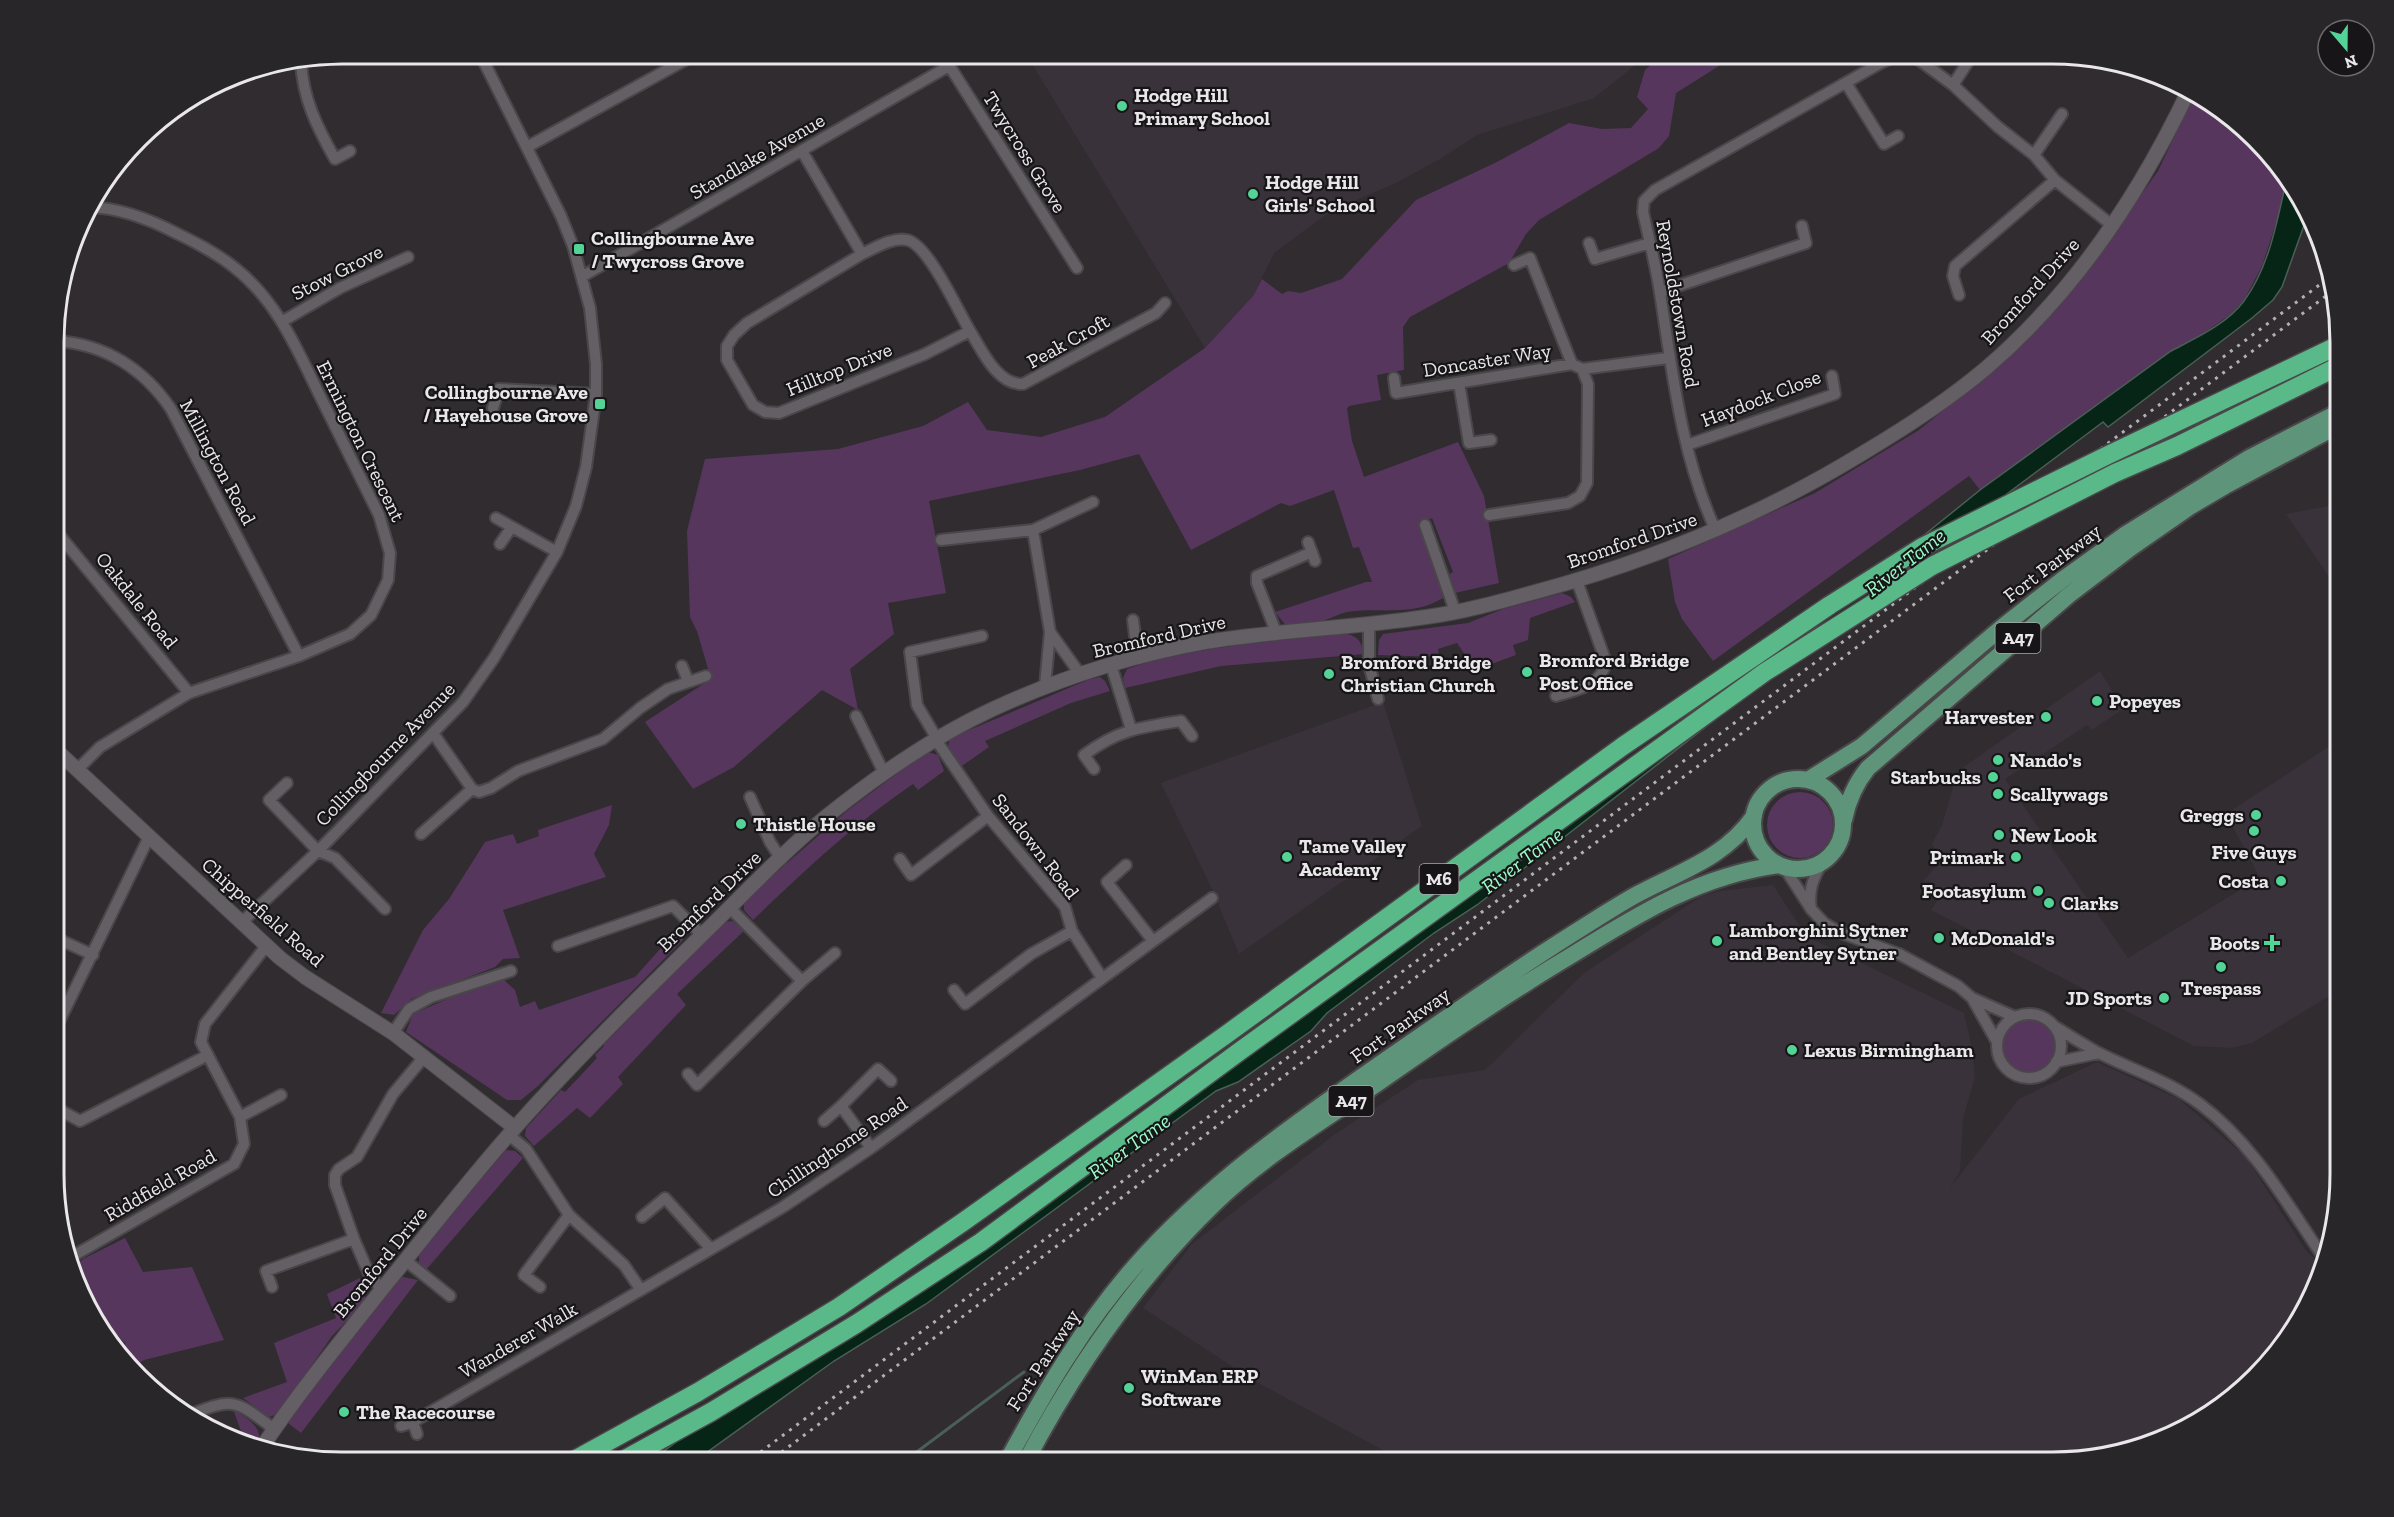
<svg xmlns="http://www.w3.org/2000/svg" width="2394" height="1517" font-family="'Zilla Slab',serif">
	<rect width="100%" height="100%" fill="#302c30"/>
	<path fill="#3a323b" d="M1026,54H1649L1594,98L1477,135L1440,159L1396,183L1331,211L1274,253L1253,296L1205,348Z
		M2339,504V591L2286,514Z
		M2100,671L2123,709L2092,730L2087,725L2005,779L2128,958L2260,878L2226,814L2339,740V990L2252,1043L2231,1048L2194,1046L1931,910L1937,901L1920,885L1941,860L1932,844L1942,825L1958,771Z
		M1383,702L1422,826L1239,954L1211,887L1161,783Z
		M1773,885L1806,936L1964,1013L1971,1044L1975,1077L1963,1118L1960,1171L1950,1188L2019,1099L2097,1062L2179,1099L2246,1157L2306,1251L2325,1267L2292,1335L2196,1424L2070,1462L1407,1463L1253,1380L1143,1308L1192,1244L1334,1135L1418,1080L1485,1070L1584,973L1702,896L1720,891Z"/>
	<path fill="#57365d" d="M1662,54H1738L1676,93L1669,136L1659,148L1539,220L1526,234L1509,263L1410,317L1403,327L1404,370L1377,375L1381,400L1349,406L1347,409L1352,441L1364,477L1458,442L1484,496L1499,583L1455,593L1448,575L1453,572L1432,518L1422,523L1443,598C1413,617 1380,607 1347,612C1338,614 1329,619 1320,622C1310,625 1298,626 1288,628L1275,612L1366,582H1372L1359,547L1353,548L1334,490L1290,506L1281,503L1191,550L1139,454L1080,470L929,501L946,593L888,603L894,634L850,669L858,710L822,690L734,767L693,789L645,722L711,679L697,631L690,617L687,531L705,459L838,449L923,426L968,402L987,430L1041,437L1105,417L1205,348L1253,296L1262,279L1282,294L1288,291L1301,293L1342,279L1416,200L1497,162L1569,123L1602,129L1631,128L1648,109L1637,97L1645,70Z
		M2194,95L2212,102L2302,198L2278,217L2262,266L2244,300L2231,314L2201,335L2171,351L1980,490L1969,476L1713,661L1682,619L1675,602L1668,559L1815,493L1919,430L1972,387L2062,301L2114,233L2158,171Z
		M1562,593L1571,597L1575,602L1530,618L1528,640L1513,645L1516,655L1475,670L1457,643L1438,649L1439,655L1436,657L1378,655L1379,640L1383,634L1468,623L1503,609Z
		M1343,633C1358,636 1360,640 1365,654L1221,666L1125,688L1123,678L1127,669C1190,646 1276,642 1343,633Z
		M1100,677L1105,681L1110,691L1071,703L985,741L989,747L959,768L948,750L949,741L955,736L1090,679Z
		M927,752L938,755L944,771L918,790L913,784C854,824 804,871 753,920L744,910V903L748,897L848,810L910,764L920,754Z
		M1767 825a33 33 0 1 1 66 0a33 33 0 1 1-66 0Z
		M612,805L609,825L594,854L606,877L503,910L520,958L503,959L495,967L411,999L394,1015L381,1013L423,930L449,899L485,842L513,834L517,844L539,836L538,830Z
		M732,921L745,930L677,994L686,1005L618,1077L623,1084L590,1118L577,1108L534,1146L525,1136L526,1128L561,1090L565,1092L597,1058L595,1055L604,1046L603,1045L724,922Z
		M678,929L683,940L538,1086L521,1100H507L406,1032L413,1014L452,997L504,980L515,990L520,1007L535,1001L539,1010L635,977Z
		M2001 1046a27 27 0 1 1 54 0a27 27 0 1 1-54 0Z
		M506,1150L515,1151L523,1158L425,1271L419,1264V1252Z
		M125,1238L143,1272L192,1267L224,1340L144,1360L134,1366L119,1352L126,1344L94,1313L76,1265L83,1259Z
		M403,1277L418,1280L301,1433L288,1423L290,1418L398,1278Z
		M360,1278L365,1293V1302L332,1336L278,1414L269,1417L243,1398L287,1382L274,1343L336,1318L327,1294Z
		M233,1409C244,1417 264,1426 258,1443L252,1446L241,1441L243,1437Z"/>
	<path fill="#062516" stroke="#4a5f55" stroke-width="1.5" d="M2286,182L2302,198L2307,217L2282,287L2273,300L2252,318L2108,427L2103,422L2095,428L1952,535L1477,905L1434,933L1327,1013L1311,1031L1238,1082L1216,1091L926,1304L834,1361L692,1463H648L749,1388L913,1283L1763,665L1980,490L2171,351C2196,338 2227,324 2244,301C2269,267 2277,222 2286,182Z"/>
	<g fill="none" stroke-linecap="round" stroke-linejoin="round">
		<path stroke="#4a5f55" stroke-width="3" d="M902,1463L1024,1372"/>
		<defs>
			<path id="minor" d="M942,54L1077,268
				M1911,54L1953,85L1998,127L2034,155L2055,180L2113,226
				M301,62C303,99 317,127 335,159L350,151
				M1846,83L1884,144L1898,136
				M1953,85L1973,54
				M527,147L696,54
				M802,151L862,254C875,248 892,237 907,240C928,244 958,311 970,331L925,354L779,413L765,412L753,405L727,360V346L734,335L747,323L862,254
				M2034,155L2062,114
				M1589,243L1595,259L1650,243
				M1514,265L1530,258L1572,364
				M583,276L949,66
				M1660,292L1806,243L1802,226
				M1959,295L1953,276L1955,266L2055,180
				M283,321L340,288L408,257
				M970,331C982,350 997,385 1023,384L1156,313L1165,303
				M56,341C105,344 144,369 171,409L299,656
				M1394,378L1396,393L1572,364L1582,369L1668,358
				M1459,383L1469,443L1491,440
				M493,408L499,389L596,394
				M1687,445L1835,394L1832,376
				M1489,515L1568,503L1580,496L1587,483L1588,384L1582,369
				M496,518L557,552
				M1425,525L1455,611
				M1033,530L1050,632L1045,686
				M56,531L189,693
				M1716,531C1681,455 1673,375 1660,293C1656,266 1649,239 1643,212L1644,201L1655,190L1879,64L1897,55L1907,54
				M941,540L1033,530L1093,502
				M1308,542L1315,561
				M500,544L511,528
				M1133,620L1136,644L1142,656
				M1369,624V664L1378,699
				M1050,632L1080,674
				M1276,632L1257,583V576L1312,552
				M982,636L910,652L917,705L933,732L936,740L988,816L1065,907L1072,931L1102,978
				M1111,665L1131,729
				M682,666L688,681
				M1556,696C1577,689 1601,687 1606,662L1577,581
				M856,716L884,773
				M433,733L472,789L479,792L491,788L518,771L603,739L640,708L668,689L706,676
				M1094,769L1084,755C1118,730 1140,727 1181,721L1192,736
				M77,770L100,747L189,693L299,656L350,634L371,615L388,580L390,553L379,515C359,475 340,436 320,396C297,349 277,301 235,268C218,254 197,243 176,233C149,219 121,208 90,207
				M287,783L269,800L318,851L335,858L385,909
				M750,797L770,842L781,859
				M421,834L472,789
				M900,859L911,875L988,816
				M1126,865L1107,882L1153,941
				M1784,867L1811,909L1824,923L1841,933L1899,954L1958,986L1972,998L1997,1042
				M730,908L802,981
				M1811,909C1808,890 1813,878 1823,862
				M242,922L318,851L463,702L494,658L557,552L576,506L586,467L596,394V364L590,308L573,246L561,216L480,54
				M56,938L93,955
				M558,946L673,906L702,935
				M954,990L965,1004L1031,954L1072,931
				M1972,998L2015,1017
				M1997 1046a32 32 0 1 1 64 0a32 32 0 1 1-64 0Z
				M2054,1026C2068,1035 2083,1044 2097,1052C2132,1070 2167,1080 2200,1104C2255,1145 2288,1206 2326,1261
				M56,1028L149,837
				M393,1033L409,1009L431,997L511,971
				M2056,1062L2099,1053
				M688,1074L697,1085L802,981L835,953
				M56,1108L80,1121L208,1055
				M240,1117L281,1095
				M824,1121L841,1106
				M509,1135L526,1149L569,1215L624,1265L641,1290L783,1207L871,1148L1212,898
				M871,1148L841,1106L878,1069L891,1081
				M642,1217L665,1198L711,1249
				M73,1256L234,1164L244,1144L240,1117L201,1042L205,1024L267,945
				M405,1260L450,1296
				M272,1287L266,1271L354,1239
				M540,1287L524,1275L569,1215
				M382,1289L370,1276L354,1239L335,1185V1175L339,1169L357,1157L393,1094L424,1057
				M186,1416C234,1398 233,1398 274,1429
				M413,1422L417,1434
				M401,1426L413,1422L641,1290"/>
			<path id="tertiary" d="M322,58L359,54
				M56,750L280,958L305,977L393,1033L515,1128
				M260,1450C299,1392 344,1337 387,1283C426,1235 464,1186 505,1139C567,1068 635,1001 702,935C743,895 783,852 827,816C878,775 935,736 993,709C1060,678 1133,655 1205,642C1278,630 1353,628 1426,617C1463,612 1499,602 1535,592C1651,561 1760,516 1863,453C1905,428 1947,401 1985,369C2073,294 2139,195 2188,92"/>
			<path id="primary" d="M1811,778L1862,746L2001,628L2062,580L2126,534L2249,458L2339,412
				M1753 824a45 45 0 1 1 90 0a45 45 0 1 1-90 0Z
				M1844,820C1848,800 1855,784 1868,768L2069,595L2132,547L2191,506L2225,486L2339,425
				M1006,1463C1044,1393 1083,1325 1136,1265C1206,1186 1291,1126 1377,1066C1435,1026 1493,985 1552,947C1579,930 1606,912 1634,896C1678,872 1724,859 1754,816
				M1025,1463C1075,1368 1137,1279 1214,1204C1262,1157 1323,1121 1378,1083C1442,1038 1505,995 1572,955C1638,914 1701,875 1779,865"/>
		</defs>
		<use href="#minor" stroke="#4a474a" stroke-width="14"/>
		<use href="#tertiary" stroke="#4a474a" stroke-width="16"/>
		<use href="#primary" stroke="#4a474a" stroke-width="20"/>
		<use href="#minor" stroke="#635f64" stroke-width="10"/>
		<use href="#tertiary" stroke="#635f64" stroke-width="14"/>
		<use href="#primary" stroke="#5e957a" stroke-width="16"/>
		<path stroke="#b3b0b3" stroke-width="3" stroke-dasharray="3 6" stroke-linecap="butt" d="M746,1463L2326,280
			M767,1463L2330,293"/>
		<defs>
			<path id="motorway-bridge" d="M569,1463L698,1392L839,1307L963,1222L1227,1034L1623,746L1830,605L1922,547L2108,455L2339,345
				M618,1463L711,1412L856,1324L981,1242L1240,1051L1765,672L1932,566L2115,473L2177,446L2339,366"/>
		</defs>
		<use href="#motorway-bridge" stroke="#4a474a" stroke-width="21" stroke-linecap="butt"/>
		<use href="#motorway-bridge" stroke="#5ab989" stroke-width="18"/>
	</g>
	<g fill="#53d396" stroke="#171517" stroke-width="2">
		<circle cx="1122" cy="106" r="6"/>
		<circle cx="1253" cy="194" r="6"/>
		<rect x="573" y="243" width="12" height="12" rx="3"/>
		<rect x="594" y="398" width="12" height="12" rx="3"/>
		<circle cx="1527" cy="672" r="6"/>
		<circle cx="1329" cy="674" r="6"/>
		<circle cx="2097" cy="701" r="6"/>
		<circle cx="2046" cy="717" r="6"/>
		<circle cx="1998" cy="760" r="6"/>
		<circle cx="1993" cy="777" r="6"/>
		<circle cx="1998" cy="794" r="6"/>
		<circle cx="2256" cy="815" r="6"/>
		<circle cx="741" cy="824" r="6"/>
		<circle cx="2254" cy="831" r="6"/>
		<circle cx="1999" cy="835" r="6"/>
		<circle cx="1287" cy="857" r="6"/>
		<circle cx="2016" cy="857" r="6"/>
		<circle cx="2281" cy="881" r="6"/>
		<circle cx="2038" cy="891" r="6"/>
		<circle cx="2049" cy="903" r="6"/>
		<circle cx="1939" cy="938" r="6"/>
		<circle cx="1717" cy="941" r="6"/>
		<path d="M2269 934h6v6h6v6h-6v6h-6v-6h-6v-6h6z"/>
		<circle cx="2221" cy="967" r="6"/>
		<circle cx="2164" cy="998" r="6"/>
		<circle cx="1792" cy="1050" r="6"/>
		<circle cx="1129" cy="1388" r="6"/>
		<circle cx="344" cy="1412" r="6"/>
	</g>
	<g text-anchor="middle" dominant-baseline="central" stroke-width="4.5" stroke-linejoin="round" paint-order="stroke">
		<g fill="#171517" stroke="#aaa8aa" stroke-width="1.5">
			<rect x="1995.5" y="623" width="45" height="30" rx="4.5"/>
			<rect x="1419.5" y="864" width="39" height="30" rx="4.5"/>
			<rect x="1328.5" y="1086" width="45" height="30" rx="4.5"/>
		</g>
		<g font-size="18" font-weight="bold" fill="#e9e7e9">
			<text x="2018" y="638">A47</text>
			<text x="1439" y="879">M6</text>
			<text x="1351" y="1101">A47</text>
		</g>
		<g font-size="20" font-weight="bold" fill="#e9e7e9" stroke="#171517" text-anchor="start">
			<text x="1134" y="95">Hodge Hill<tspan x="1134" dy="23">Primary School</tspan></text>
			<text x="1265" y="182">Hodge Hill<tspan x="1265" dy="23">Girls' School</tspan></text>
			<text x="591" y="238">Collingbourne Ave<tspan x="591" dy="23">/ Twycross Grove</tspan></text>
			<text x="588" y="392" text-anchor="end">Collingbourne Ave<tspan x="588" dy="23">/ Hayehouse Grove</tspan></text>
			<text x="1539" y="660">Bromford Bridge<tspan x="1539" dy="23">Post Office</tspan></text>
			<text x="1341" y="662">Bromford Bridge<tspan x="1341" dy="23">Christian Church</tspan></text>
			<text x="2109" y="701">Popeyes</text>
			<text x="2034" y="717" text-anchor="end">Harvester</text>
			<text x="2010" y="760">Nando's</text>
			<text x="1981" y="777" text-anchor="end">Starbucks</text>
			<text x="2010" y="794">Scallywags</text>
			<text x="2244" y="815" text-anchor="end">Greggs</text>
			<text x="753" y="824">Thistle House</text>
			<text x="2011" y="835">New Look</text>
			<text x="1299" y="846">Tame Valley<tspan x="1299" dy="23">Academy</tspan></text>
			<text x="2254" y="852" text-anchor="middle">Five Guys</text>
			<text x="2004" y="857" text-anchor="end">Primark</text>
			<text x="2269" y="881" text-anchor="end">Costa</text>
			<text x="2026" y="891" text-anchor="end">Footasylum</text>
			<text x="2061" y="903">Clarks</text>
			<text x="1729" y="930">Lamborghini Sytner<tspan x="1729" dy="23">and Bentley Sytner</tspan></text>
			<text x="1951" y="938">McDonald's</text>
			<text x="2260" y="943" text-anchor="end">Boots</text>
			<text x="2221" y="988" text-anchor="middle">Trespass</text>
			<text x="2152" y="998" text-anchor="end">JD Sports</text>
			<text x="1804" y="1050">Lexus Birmingham</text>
			<text x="1141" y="1376">WinMan ERP<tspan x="1141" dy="23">Software</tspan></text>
			<text x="356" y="1412">The Racecourse</text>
		</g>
		<g font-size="20" fill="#e9e7e9" stroke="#171517">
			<text transform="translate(1025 152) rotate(58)">Twycross Grove</text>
			<text transform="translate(757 156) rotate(-30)">Standlake Avenue</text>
			<text transform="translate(337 272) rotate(-27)">Stow Grove</text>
			<text transform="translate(2030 291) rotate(-48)">Bromford Drive</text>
			<text transform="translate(1678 304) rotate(80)">Reynoldstown Road</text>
			<text transform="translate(1068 341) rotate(-29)">Peak Croft</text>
			<text transform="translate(1487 360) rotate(-9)">Doncaster Way</text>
			<text transform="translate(839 369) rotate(-22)">Hilltop Drive</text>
			<text transform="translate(1761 398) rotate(-21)">Haydock Close</text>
			<text transform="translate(361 441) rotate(64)">Ermington Crescent</text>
			<text transform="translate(218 462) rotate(62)">Millington Road</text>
			<text transform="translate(1632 540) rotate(-19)">Bromford Drive</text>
			<text transform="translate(2052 563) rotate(-37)">Fort Parkway</text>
			<text transform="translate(137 600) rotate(51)">Oakdale Road</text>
			<text transform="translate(1159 636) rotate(-13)">Bromford Drive</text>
			<text transform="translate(385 754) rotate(-46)">Collingbourne Avenue</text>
			<text transform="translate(1036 846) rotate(52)">Sandown Road</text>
			<text transform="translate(709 901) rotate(-44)">Bromford Drive</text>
			<text transform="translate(263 912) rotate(41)">Chipperfield Road</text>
			<text transform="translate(1400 1025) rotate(-35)">Fort Parkway</text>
			<text transform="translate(837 1147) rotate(-34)">Chillinghome Road</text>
			<text transform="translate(160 1185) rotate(-30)">Riddfield Road</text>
			<text transform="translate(380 1262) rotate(-51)">Bromford Drive</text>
			<text transform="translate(518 1340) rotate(-30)">Wanderer Walk</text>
			<text transform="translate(1043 1360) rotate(-57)">Fort Parkway</text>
		</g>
		<g font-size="21" font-style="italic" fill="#9cfbc8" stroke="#171517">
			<text transform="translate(1905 562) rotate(-38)">River Tame</text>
			<text transform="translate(1522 860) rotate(-37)">River Tame</text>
			<text transform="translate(1129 1146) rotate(-36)">River Tame</text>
		</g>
	</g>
	<path d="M0 0H2394V1517H0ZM342 64H2052A278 278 0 0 1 2330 342V1174A278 278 0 0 1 2052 1452H342A278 278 0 0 1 64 1174V342A278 278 0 0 1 342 64Z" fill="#282628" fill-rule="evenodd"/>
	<path fill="none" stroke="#e9e7e9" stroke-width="3" d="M342 64H2052A278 278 0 0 1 2330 342V1174A278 278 0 0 1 2052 1452H342A278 278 0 0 1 64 1174V342A278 278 0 0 1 342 64Z"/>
	<g transform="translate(2346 48) rotate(160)"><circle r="28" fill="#171517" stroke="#6b696b" stroke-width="1.5"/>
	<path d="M0-4.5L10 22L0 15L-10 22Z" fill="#53d396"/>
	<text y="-9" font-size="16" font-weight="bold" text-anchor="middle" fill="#e9e7e9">N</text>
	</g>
</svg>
